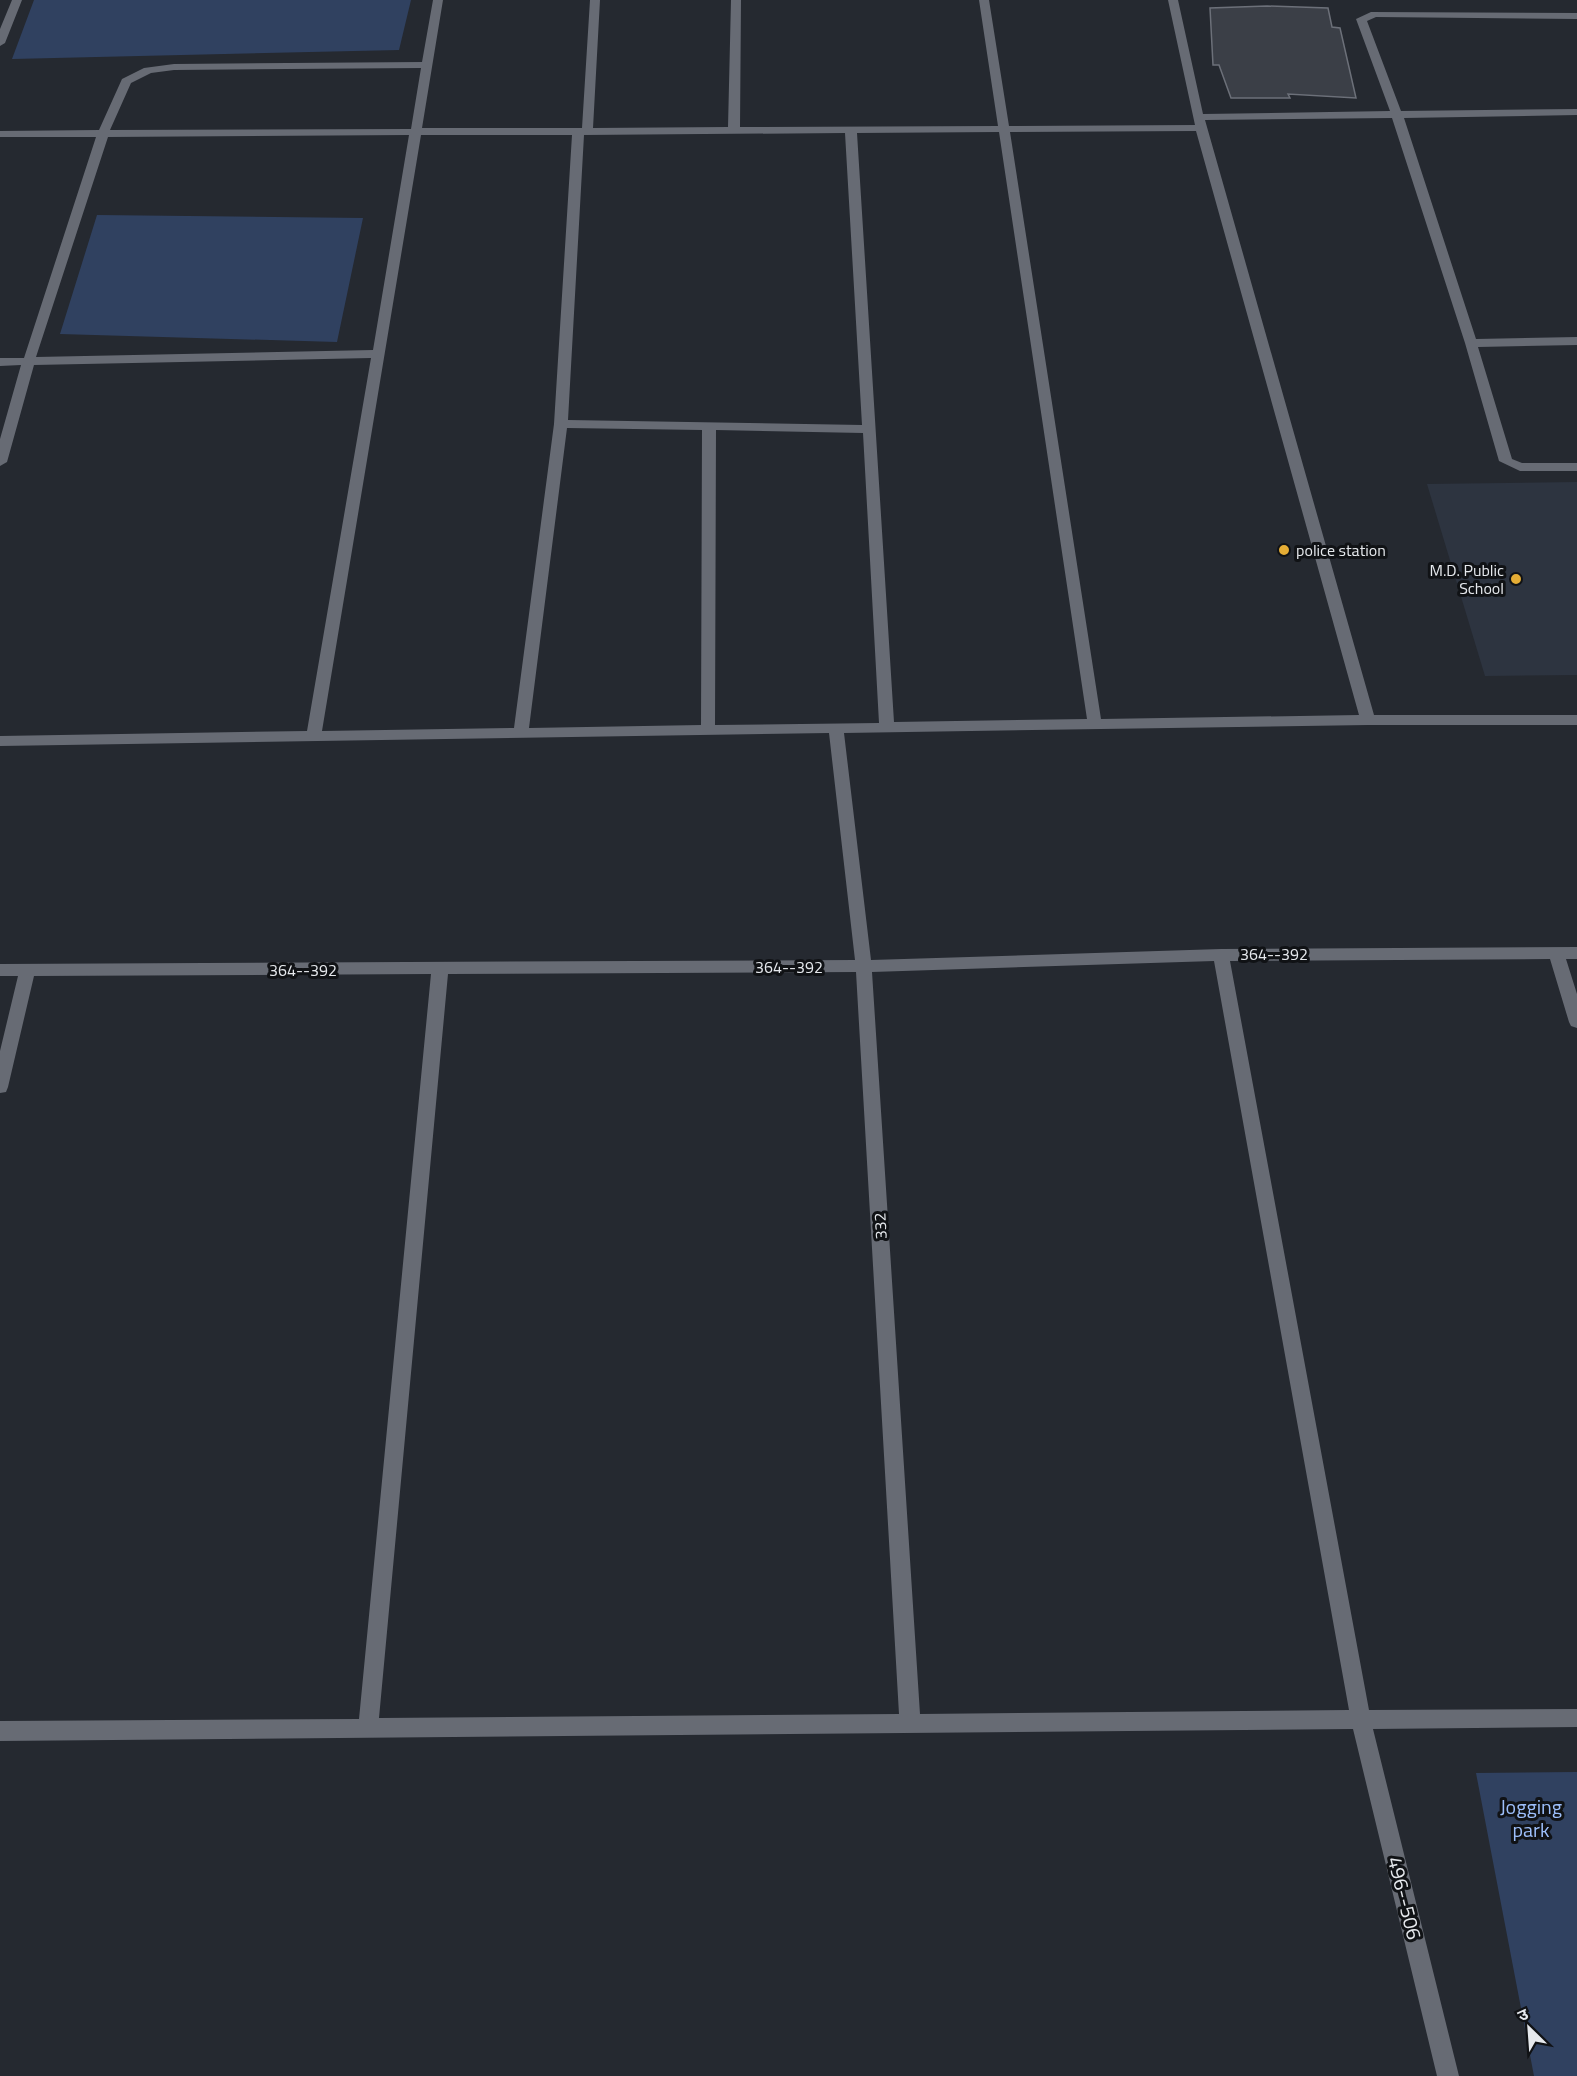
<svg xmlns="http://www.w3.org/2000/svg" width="1577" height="2076" font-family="'Titillium Web','Noto Sans Devanagari',sans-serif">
	<rect width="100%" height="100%" fill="#252930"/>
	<path fill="#2d3440" d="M1577,482V675L1485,676L1427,484Z"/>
	<path fill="#304160" d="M34,0H411L399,50L12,59Z
		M97,215L363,218L337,342L60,334Z
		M1577,1772V2076H1534L1476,1773Z"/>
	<path fill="#3b3f47" stroke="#6c7079" stroke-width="1.5" d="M1267,6L1328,8L1332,27L1340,28L1356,98L1288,94L1290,98H1231L1219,65H1213L1210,8Z"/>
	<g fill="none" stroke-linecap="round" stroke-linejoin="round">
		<path fill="#676b74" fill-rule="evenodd" d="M12,0H22L5,43L0,46V29Z
			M433,0H443L422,128H582L590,0H600L593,128L728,127L731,0H741L740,127L998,126L979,0H989L1009,126L1195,125L1168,0H1178L1203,114L1390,111L1356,19L1371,12L1577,13V19L1376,17L1367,21L1401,111L1577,109V115L1404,118L1476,339L1577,337V345L1478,347L1512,459L1522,463H1577V471H1520L1499,461L1465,343L1392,118L1205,120L1374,715H1577V725H1368L844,733L871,960L1221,949L1577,947V959H1566L1577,994V1028L1571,1026L1569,1022L1550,959L1230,961L1369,1710L1577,1709V1727L1373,1729L1459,2076H1437L1353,1729L0,1741V1721L359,1719L431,974L34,976L8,1087L6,1092L0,1093V1051L18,976H0V964L855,960L829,733L0,746V736L307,731L371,358L34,365L7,462L0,466V439L21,365L0,366V358H24L96,137H0V131L99,130L122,79L144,68L174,64L422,62ZM421,68L411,129L110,130L131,83L151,73L174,70ZM1196,131L1359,715L1101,719L1010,132ZM999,132L1087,719L894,722L857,133ZM845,133L862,425L568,420L584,135ZM409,135L373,350L36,357L108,137ZM421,135H572L554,424L514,728L322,731ZM567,428L702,430L701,725L529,728ZM716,430L863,433L879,723L715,725ZM1214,961L1349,1710L920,1714L872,972ZM856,972L899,1714L379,1718L448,974Z"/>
	</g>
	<g fill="#e5ad35" stroke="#101215" stroke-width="2">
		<circle cx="1284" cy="550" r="6"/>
		<circle cx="1516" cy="579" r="6"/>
	</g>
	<g text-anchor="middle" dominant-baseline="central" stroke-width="6" stroke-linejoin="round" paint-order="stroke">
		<g font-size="16" fill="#e6e9ed" stroke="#101215" text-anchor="start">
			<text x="1296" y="550">police station</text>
			<text x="1504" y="570" text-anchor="end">M.D. Public<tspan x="1504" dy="18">School</tspan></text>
		</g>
		<g font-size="16" fill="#e6e9ed" stroke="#101215">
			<text x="1274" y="954">364--392</text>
			<text x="789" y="967">364--392</text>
			<text x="303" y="970">364--392</text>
			<text transform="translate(880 1226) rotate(-93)">332</text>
		</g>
		<g font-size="20" fill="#9dbffb" stroke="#101215">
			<text x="1531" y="1806">Jogging<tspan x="1531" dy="23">park</tspan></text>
		</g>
		<g font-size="20" fill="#e6e9ed" stroke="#101215">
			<text transform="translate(1405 1898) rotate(76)">496--506</text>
		</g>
	</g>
	<g transform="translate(1529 2028) rotate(335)" stroke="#101215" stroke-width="4.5" paint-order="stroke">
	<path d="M0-4.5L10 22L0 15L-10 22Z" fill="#e6e9ed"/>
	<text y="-9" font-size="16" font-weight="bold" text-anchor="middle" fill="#e6e9ed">उ</text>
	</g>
</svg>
